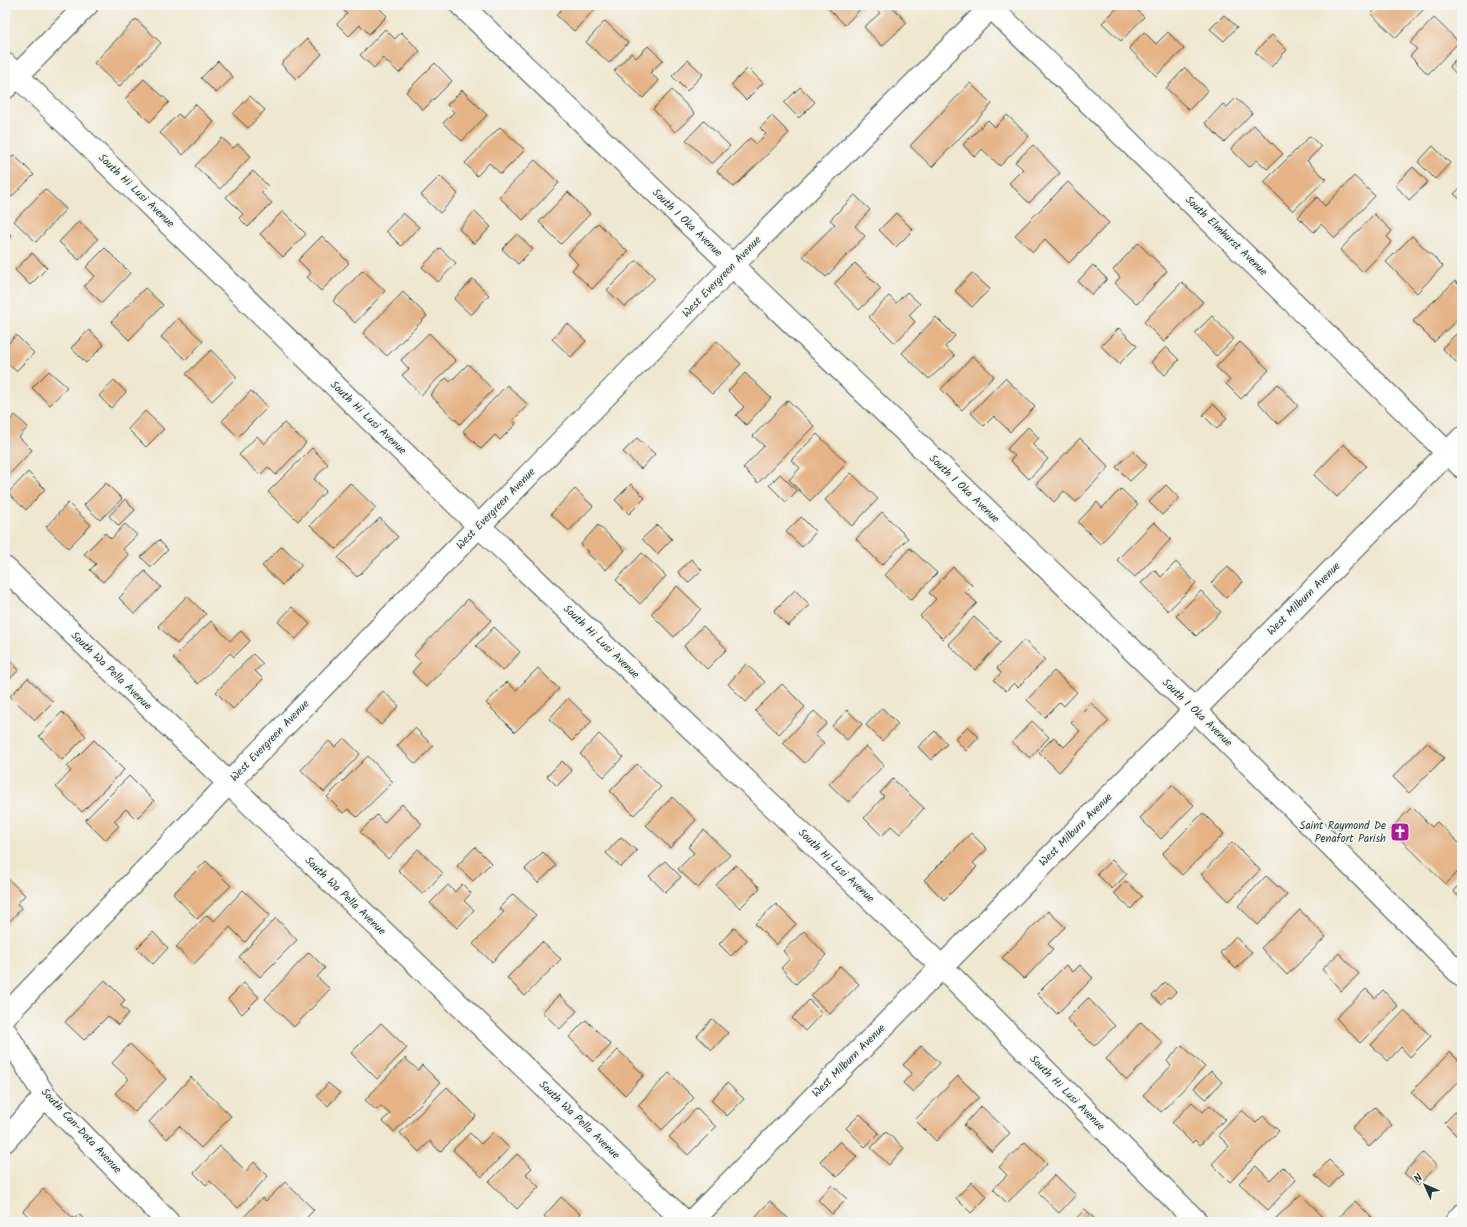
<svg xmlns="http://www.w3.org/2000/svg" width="1467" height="1227" font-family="Kalam,sans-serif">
	<rect width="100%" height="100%" fill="#f6f6f2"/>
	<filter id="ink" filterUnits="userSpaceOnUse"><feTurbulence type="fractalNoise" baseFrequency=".025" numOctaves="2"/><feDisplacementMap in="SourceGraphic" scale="8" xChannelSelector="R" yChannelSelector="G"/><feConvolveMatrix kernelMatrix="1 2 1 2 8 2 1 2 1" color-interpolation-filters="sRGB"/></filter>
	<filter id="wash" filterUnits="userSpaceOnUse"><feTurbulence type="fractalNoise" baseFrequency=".012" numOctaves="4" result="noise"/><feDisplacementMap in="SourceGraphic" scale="16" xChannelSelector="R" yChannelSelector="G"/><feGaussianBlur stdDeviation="0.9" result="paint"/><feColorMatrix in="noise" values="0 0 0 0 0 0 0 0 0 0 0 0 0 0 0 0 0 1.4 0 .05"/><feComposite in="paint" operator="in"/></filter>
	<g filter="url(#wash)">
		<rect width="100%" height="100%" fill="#efe7cf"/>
		<g id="blocks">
			<path fill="#e5b385" d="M348,5H376L387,16L369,34L360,25L349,36L337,24L347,14L343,10Z
				M563,5H599L574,31L556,15L565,6Z
				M825,5H864L845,25Z
				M880,5H891L907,23L882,46L864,27L880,13L876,9Z
				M1120,5H1139L1135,8L1144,17L1121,41L1102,23Z
				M1380,5H1421L1425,8L1396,38L1371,14Z
				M1224,15L1237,27L1224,41L1210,29Z
				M1434,18L1459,42L1428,74L1410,56L1417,49L1410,43Z
				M136,19L161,43L119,87L94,63Z
				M605,21L628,43L609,63L586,42Z
				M385,29L395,39L401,32L420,51L399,73L383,58L374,68L360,55Z
				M1144,32L1156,44L1168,32L1184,49L1156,76L1129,48Z
				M1272,35L1287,50L1271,67L1255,52Z
				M307,39L322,54L296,79L281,64Z
				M648,46L663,60L650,73L659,81L643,98L614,71L631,53L636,58Z
				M1462,53V80L1449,66Z
				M688,60L703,74L687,91L672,76Z
				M218,61L233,77L216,93L201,78Z
				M435,63L452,81L423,110L406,92Z
				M748,68L763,83L746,100L731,85Z
				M1185,68L1208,90L1189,110L1166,88Z
				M144,79L169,102L150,122L125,99Z
				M970,83L992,104L932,167L910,146Z
				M1462,86V97L1456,91Z
				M800,87L815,102L799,118L784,103Z
				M462,90L487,115L462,141L443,123L454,112L447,105Z
				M672,90L695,114L675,132L653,109Z
				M250,96L265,110L248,128L233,114Z
				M1236,98L1252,113L1224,142L1205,123L1223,104L1227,107Z
				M195,104L214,122L183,155L160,133L178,114L183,118Z
				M1007,115L1029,136L1000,166L982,149L975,157L963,145L988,120L995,127Z
				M772,116L789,133L734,187L717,171L750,138L756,144L766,134L760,128Z
				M704,121L730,146L712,164L686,140Z
				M1254,125L1283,154L1267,169L1257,160L1249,167L1231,149Z
				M500,127L525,150L501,174L489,163L477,176L465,163Z
				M1310,136L1321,147L1307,161L1326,179L1293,211L1264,182Z
				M222,138L233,148L238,144L251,156L220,189L195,166Z
				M1033,145L1060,173L1029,203L1009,183L1023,169L1015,162Z
				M1433,146L1450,163L1435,179L1418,162Z
				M14,155L34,175L5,203V164Z
				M535,160L559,183L523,220L499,197Z
				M1413,167L1428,182L1409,200L1395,185Z
				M253,171L268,186L261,193L272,203L248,227L239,218L243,214L226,197Z
				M440,176L458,194L440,213L421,195Z
				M1354,176L1375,196L1335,238L1321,224L1314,232L1298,217L1317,197L1325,206Z
				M1068,182L1109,223L1069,263L1045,239L1033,252L1015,235Z
				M1462,186V201L1454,194Z
				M45,189L66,209L36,242L14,221Z
				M568,192L590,214L561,244L539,222Z
				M855,195L870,210L855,226L865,236L826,277L803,256L835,224L830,220Z
				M283,211L306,234L283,257L260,234Z
				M475,211L491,227L474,244L459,229Z
				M403,213L419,227L401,246L386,231Z
				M896,213L913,230L896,247L879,230Z
				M1374,214L1392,231L1387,237L1392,242L1363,272L1340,250Z
				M79,221L98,239L79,260L59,242Z
				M598,223L628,252L592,289L572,270L578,264L568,254Z
				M5,229L12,236L5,243Z
				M517,234L533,249L518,264L502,249Z
				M322,236L349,263L321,291L307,277L311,273L298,260Z
				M1412,236L1443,266L1417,293L1386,262Z
				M1138,243L1167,271L1137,304L1115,283L1120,277L1113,270Z
				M105,248L130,273L102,303L84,286L95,276L86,267Z
				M440,248L456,263L438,282L422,267Z
				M32,253L47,268L30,285L15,270Z
				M637,260L655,278L625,307L607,290Z
				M855,263L881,289L859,310L834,284Z
				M1093,265L1107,279L1092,295L1078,281Z
				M363,270L385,291L355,323L333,301Z
				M972,273L990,289L972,307L955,291Z
				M473,279L489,295L471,315L454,299Z
				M1455,281L1462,288V315L1434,342L1413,321Z
				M1182,282L1203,302L1164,342L1144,322Z
				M145,288L163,305L129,340L111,322Z
				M403,292L427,316L387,356L363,333Z
				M907,292L920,304L909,315L915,322L895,343L869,317L889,296L896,303Z
				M1212,316L1234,339L1216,356L1195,333Z
				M936,317L955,336L945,347L955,356L929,379L902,353Z
				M178,318L203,341L186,360L161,337Z
				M567,323L586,341L571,357L552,339Z
				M1119,328L1137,346L1119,364L1101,346Z
				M1462,328V368L1442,348Z
				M89,330L104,345L86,363L71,348Z
				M429,333L456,361L421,395L402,375L409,369L401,360Z
				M16,335L34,353L16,371L5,361V347Z
				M717,341L741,364L712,394L688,372Z
				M1240,342L1269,370L1241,399L1226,384L1230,380L1216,367Z
				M1166,347L1179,360L1165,375L1151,362Z
				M211,350L237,377L212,401L186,374Z
				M973,356L994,376L962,410L941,389Z
				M468,364L493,390L460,424L430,395L446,378L450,382Z
				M49,371L67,387L50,405L32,388Z
				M745,373L771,398L746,425L736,415L744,407L728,391Z
				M1005,378L1035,407L1010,432L994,416L984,426L971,413Z
				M114,380L126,392L111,408L99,396Z
				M1278,384L1298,406L1278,424L1258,402Z
				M507,385L528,405L513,420L516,424L500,440L495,435L481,449L463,431Z
				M251,391L268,407L238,437L222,421Z
				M788,400L814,426L758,483L743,468L764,446L753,436Z
				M1213,404L1227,418L1217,429L1203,415Z
				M145,411L164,429L146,447L128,429Z
				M15,415L28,427L19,437L32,450L5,479V426Z
				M284,423L306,443L276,475L268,467L260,475L239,455L257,436L264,444Z
				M1028,427L1039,438L1032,444L1048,459L1029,479L1010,460L1015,456L1007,449Z
				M817,434L847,463L810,501L789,480L800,468L791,460Z
				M637,438L655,454L641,469L623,452Z
				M1080,438L1109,467L1076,502L1064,491L1054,502L1036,484Z
				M1344,444L1366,466L1337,497L1314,475Z
				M312,448L328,464L314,479L326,491L298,521L268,492Z
				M1133,451L1147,465L1130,481L1116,467Z
				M28,472L45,489L26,510L8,493Z
				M851,473L878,499L852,526L825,500Z
				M780,474L797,491L786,502L769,485Z
				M106,483L122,499L100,520L84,505Z
				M350,483L376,508L336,549L310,525Z
				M631,484L645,498L629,514L615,500Z
				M1166,485L1179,498L1162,515L1149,502Z
				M575,489L593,506L569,531L551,514Z
				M1121,489L1138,505L1100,544L1078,522L1097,502L1102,508Z
				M125,499L135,510L119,526L109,516Z
				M68,503L91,525L68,548L46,527Z
				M882,512L908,538L882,565L856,539Z
				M801,517L816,532L802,547L786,532Z
				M380,518L398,537L357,577L338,558Z
				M1154,522L1171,539L1135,577L1117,560Z
				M125,524L137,535L123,549L129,555L103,582L90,570L96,564L84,554L105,533L111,539Z
				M598,525L625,550L606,570L587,553L589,552L581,544Z
				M657,525L672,539L657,554L642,539Z
				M159,540L168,550L151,567L141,557Z
				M282,546L302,565L282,585L262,566Z
				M910,548L937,573L911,600L885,575Z
				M642,553L666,576L640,604L616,580Z
				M691,559L702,570L688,583L678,572Z
				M1176,562L1196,583L1168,611L1141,583L1155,570L1161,577Z
				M953,567L972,585L965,592L977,603L943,639L920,616L936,599L929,593Z
				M1228,567L1243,582L1226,598L1211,583Z
				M145,571L161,587L135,614L119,598Z
				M677,586L701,609L674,637L651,614Z
				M795,590L810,605L788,626L774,611Z
				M1201,591L1221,612L1196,636L1176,616Z
				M187,596L206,614L177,644L158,626Z
				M468,599L491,620L426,687L412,672L421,662L414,655Z
				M292,607L310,624L296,639L278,622Z
				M974,617L1001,642L975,670L948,644Z
				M211,621L230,641L241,631L250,641L234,657L230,653L198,684L173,658Z
				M703,626L727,649L707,669L684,646Z
				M494,627L520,652L503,671L476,646Z
				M1024,640L1045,660L1018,687L1014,683L1006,691L994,680L1001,673L997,668Z
				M253,654L263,664L255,671L263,679L233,709L216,692Z
				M5,655L19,670L5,683Z
				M746,664L765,682L746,702L728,684Z
				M538,668L559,689L515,732L486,703L507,682L516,690Z
				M1054,671L1077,692L1064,706L1060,702L1045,717L1027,700Z
				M28,678L53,702L35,720L10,696Z
				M782,684L805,707L779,734L755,711Z
				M383,691L399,706L381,725L365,710Z
				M568,698L592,721L572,741L549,719Z
				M1091,703L1109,721L1059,772L1039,752L1054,737L1064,747L1080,731L1071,723Z
				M882,708L898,724L882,741L866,725Z
				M847,710L862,724L847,740L832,726Z
				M814,711L827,723L815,735L824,743L805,763L783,743Z
				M62,712L86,736L62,760L39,736Z
				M1032,721L1049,737L1030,758L1012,742Z
				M968,726L979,737L966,751L955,739Z
				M415,728L433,746L416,764L397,746Z
				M935,731L947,744L931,760L918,747Z
				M599,734L623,757L604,777L580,754Z
				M344,738L360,754L324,792L301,770L329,741L335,747Z
				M94,740L124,770L82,812L56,787L71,771L67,767Z
				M1427,742L1444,758L1409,793L1393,777Z
				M866,746L884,765L848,802L829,784Z
				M368,756L393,782L357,817L348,809L343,813L327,797Z
				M562,761L572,771L557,786L547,776Z
				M637,764L661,787L634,815L610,791Z
				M129,776L154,801L136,819L126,809L114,821L119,826L105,840L85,820Z
				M893,779L924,808L900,834L891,826L882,836L864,818L884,796L880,793Z
				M1172,785L1194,805L1161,839L1140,818Z
				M672,797L696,820L670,848L646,825Z
				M402,804L422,824L388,859L360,832L377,815L384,823Z
				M1412,807L1432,827L1437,822L1462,846V868L1446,884L1390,829Z
				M1203,813L1224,834L1182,875L1162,854Z
				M704,830L730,855L698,888L678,869L694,853L688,847Z
				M971,833L987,849L973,863L977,867L944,900L924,880Z
				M621,837L637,851L621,867L606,853Z
				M1232,842L1260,870L1229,901L1201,874Z
				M475,847L491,863L473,881L457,866Z
				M418,849L443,873L423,894L398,870Z
				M543,852L556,866L538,883L525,869Z
				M1112,860L1127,874L1112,889L1097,874Z
				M206,861L231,886L197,919L173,894Z
				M665,861L681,877L665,892L649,876Z
				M736,865L760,888L740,908L716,885Z
				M1266,876L1287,895L1258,925L1238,906Z
				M8,879L25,895L17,904L22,908L5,926V882Z
				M1126,881L1142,896L1131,909L1114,893Z
				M1462,882V899L1453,891Z
				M462,884L471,893L464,901L474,910L457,928L430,903L448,885L455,892Z
				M243,890L270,915L245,942L230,927L194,964L176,947L207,915L214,921Z
				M513,894L536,915L492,962L473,944L504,912L499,908Z
				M776,904L796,924L776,945L755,924Z
				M1300,910L1326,937L1287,975L1261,948Z
				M1048,911L1065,927L1048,944L1053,949L1024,979L1002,958Z
				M276,918L297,940L260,977L239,957Z
				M734,928L747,940L731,956L719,944Z
				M804,931L826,955L796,984L781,968L790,959L783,951Z
				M153,932L168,948L153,964L137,948Z
				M1235,937L1252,952L1236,969L1220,953Z
				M542,942L561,959L525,996L507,978Z
				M309,952L325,968L317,977L330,989L294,1027L265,999Z
				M1339,953L1359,974L1341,991L1322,969Z
				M1066,965L1073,972L1080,965L1093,978L1057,1014L1037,994Z
				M840,966L859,984L830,1014L811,996Z
				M105,980L125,1000L120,1005L129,1013L118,1025L108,1016L84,1040L65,1022Z
				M1165,982L1176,992L1170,998L1168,997L1161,1004L1152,996Z
				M244,983L259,997L242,1014L228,999Z
				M1366,989L1375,998L1383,990L1398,1006L1360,1043L1336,1018Z
				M559,995L577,1011L560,1029L542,1012Z
				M1088,998L1115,1026L1094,1046L1067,1019Z
				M809,1000L822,1013L805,1031L792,1018Z
				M1404,1011L1431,1036L1410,1057L1401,1047L1388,1061L1371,1045Z
				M712,1019L728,1033L712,1050L697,1036Z
				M586,1020L611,1045L593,1062L569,1037Z
				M1141,1022L1163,1043L1127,1080L1106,1059Z
				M381,1023L407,1048L377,1079L351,1053Z
				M130,1044L166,1079L135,1112L115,1093L129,1079L112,1063Z
				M1182,1045L1205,1067L1161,1112L1143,1095L1171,1066L1167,1061Z
				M921,1046L940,1063L913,1092L903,1083L912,1073L903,1065Z
				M618,1050L644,1075L625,1095L599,1069Z
				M1450,1052L1462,1064V1078L1430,1111L1411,1092Z
				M405,1058L418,1070L422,1065L440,1083L394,1132L382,1121L390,1114L381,1106L376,1110L365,1100Z
				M1211,1071L1222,1082L1206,1099L1194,1088Z
				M669,1073L694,1098L662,1130L638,1105Z
				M958,1076L979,1097L936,1141L915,1120Z
				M191,1077L231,1116L201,1148L179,1126L167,1139L149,1122Z
				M328,1083L340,1093L328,1106L317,1096Z
				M727,1083L744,1099L727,1116L711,1100Z
				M447,1087L476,1116L440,1152L430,1141L419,1152L400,1133Z
				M1192,1102L1203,1112L1210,1105L1225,1119L1200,1145L1195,1140L1192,1143L1172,1123Z
				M1462,1105V1141L1444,1123Z
				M981,1106L1010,1133L992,1152L964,1125Z
				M1375,1107L1392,1125L1369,1147L1352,1128Z
				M697,1108L716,1127L688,1155L669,1137Z
				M1242,1110L1256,1123L1263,1116L1279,1131L1230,1182L1212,1164L1229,1146L1218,1135Z
				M860,1114L879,1133L865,1147L846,1128Z
				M493,1132L509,1148L482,1177L453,1150L470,1133L481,1144Z
				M886,1132L904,1148L889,1165L871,1148Z
				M840,1141L857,1157L837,1177L820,1161Z
				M1025,1142L1047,1164L1007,1203L993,1189L1007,1175L999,1167Z
				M220,1146L246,1171L254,1162L268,1176L238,1208L210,1181L206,1185L194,1173Z
				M1423,1153L1437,1166L1418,1186L1404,1173Z
				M517,1154L532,1168L526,1174L539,1187L517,1209L489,1182Z
				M1329,1160L1343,1173L1329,1188L1315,1175Z
				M1256,1166L1270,1180L1283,1167L1296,1180L1268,1210L1239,1183Z
				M1055,1175L1076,1195L1059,1213L1038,1193Z
				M285,1182L314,1210L302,1222H247L243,1218L262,1198L266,1201Z
				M972,1182L987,1197L971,1213L956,1198Z
				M832,1185L847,1199L832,1214L818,1200Z
				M43,1189L74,1219L79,1214L87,1222H34L23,1211Z
				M1301,1194L1326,1220L1324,1222H1276L1274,1220Z
				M561,1197L580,1214L573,1222H550L544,1216Z
				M770,1201L790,1220L788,1222H756L753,1219Z
				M1355,1201L1375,1221L1374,1222H1338L1336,1219Z
				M1085,1209L1098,1222H1073Z"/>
		</g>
	</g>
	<g filter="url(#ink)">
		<use href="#blocks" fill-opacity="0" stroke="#3e564b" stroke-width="1"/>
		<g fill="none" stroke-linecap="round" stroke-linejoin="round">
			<defs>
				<path id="street" d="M461,5L1195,710L1462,976
					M989,5L1462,467
					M5,64L479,526L942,967L1197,1222
					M5,88L87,5
					M5,568L685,1222
					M5,1016L228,784L732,266L993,5
					M5,1031L45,1096L168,1222
					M5,1141L45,1096
					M691,1222L1462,438
					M1456,1222L1462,1215"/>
			</defs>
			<use href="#street" stroke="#3e564b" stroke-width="24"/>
			<use href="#street" stroke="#fff" stroke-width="22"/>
		</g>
	</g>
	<defs>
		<symbol id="church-square" viewBox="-11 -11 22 22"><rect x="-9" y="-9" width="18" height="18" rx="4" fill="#b5179e" stroke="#f6f6f2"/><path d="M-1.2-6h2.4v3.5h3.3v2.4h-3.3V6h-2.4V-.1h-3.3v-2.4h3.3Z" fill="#fff"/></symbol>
	</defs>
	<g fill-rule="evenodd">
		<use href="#church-square" x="1389" y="821" width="22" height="22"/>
	</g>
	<g text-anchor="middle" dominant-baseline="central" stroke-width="3.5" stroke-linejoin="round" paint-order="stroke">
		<g font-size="11" fill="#1f3d34" stroke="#f6f6f2">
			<text transform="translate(136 191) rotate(44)">South Hi Lusi Avenue</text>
			<text transform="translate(687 223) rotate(44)">South I Oka Avenue</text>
			<text transform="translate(1226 236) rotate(44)">South Elmhurst Avenue</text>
			<text transform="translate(722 277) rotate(-46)">West Evergreen Avenue</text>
			<text transform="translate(368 418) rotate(44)">South Hi Lusi Avenue</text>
			<text transform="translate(964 489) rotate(44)">South I Oka Avenue</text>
			<text transform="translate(496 509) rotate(-46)">West Evergreen Avenue</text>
			<text transform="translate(1304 599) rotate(-45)">West Milburn Avenue</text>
			<text transform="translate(601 642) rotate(44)">South Hi Lusi Avenue</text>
			<text transform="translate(111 671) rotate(44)">South Wa Pella Avenue</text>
			<text transform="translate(1197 713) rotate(44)">South I Oka Avenue</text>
			<text transform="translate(270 741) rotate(-46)">West Evergreen Avenue</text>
			<text transform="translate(1076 830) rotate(-45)">West Milburn Avenue</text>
			<text transform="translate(836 866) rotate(44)">South Hi Lusi Avenue</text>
			<text transform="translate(345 896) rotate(44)">South Wa Pella Avenue</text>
			<text transform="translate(849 1061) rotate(-45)">West Milburn Avenue</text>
			<text transform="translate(1067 1093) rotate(45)">South Hi Lusi Avenue</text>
			<text transform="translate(579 1120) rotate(44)">South Wa Pella Avenue</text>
			<text transform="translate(81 1131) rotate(47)">South Can-Dota Avenue</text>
		</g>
		<g font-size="11" fill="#1f3d34" stroke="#f6f6f2" text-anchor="end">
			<text x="1386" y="826">Saint Raymond De<tspan x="1386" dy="13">Penafort Parish</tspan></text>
		</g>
	</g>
	<rect width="1467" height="1227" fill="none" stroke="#f6f6f2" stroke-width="20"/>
	<g transform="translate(1425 1185) rotate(315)" stroke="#f6f6f2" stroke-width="3" paint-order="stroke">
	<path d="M0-3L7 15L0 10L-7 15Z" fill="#1f3d34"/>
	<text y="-6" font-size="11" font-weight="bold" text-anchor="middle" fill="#1f3d34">N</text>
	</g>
</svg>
